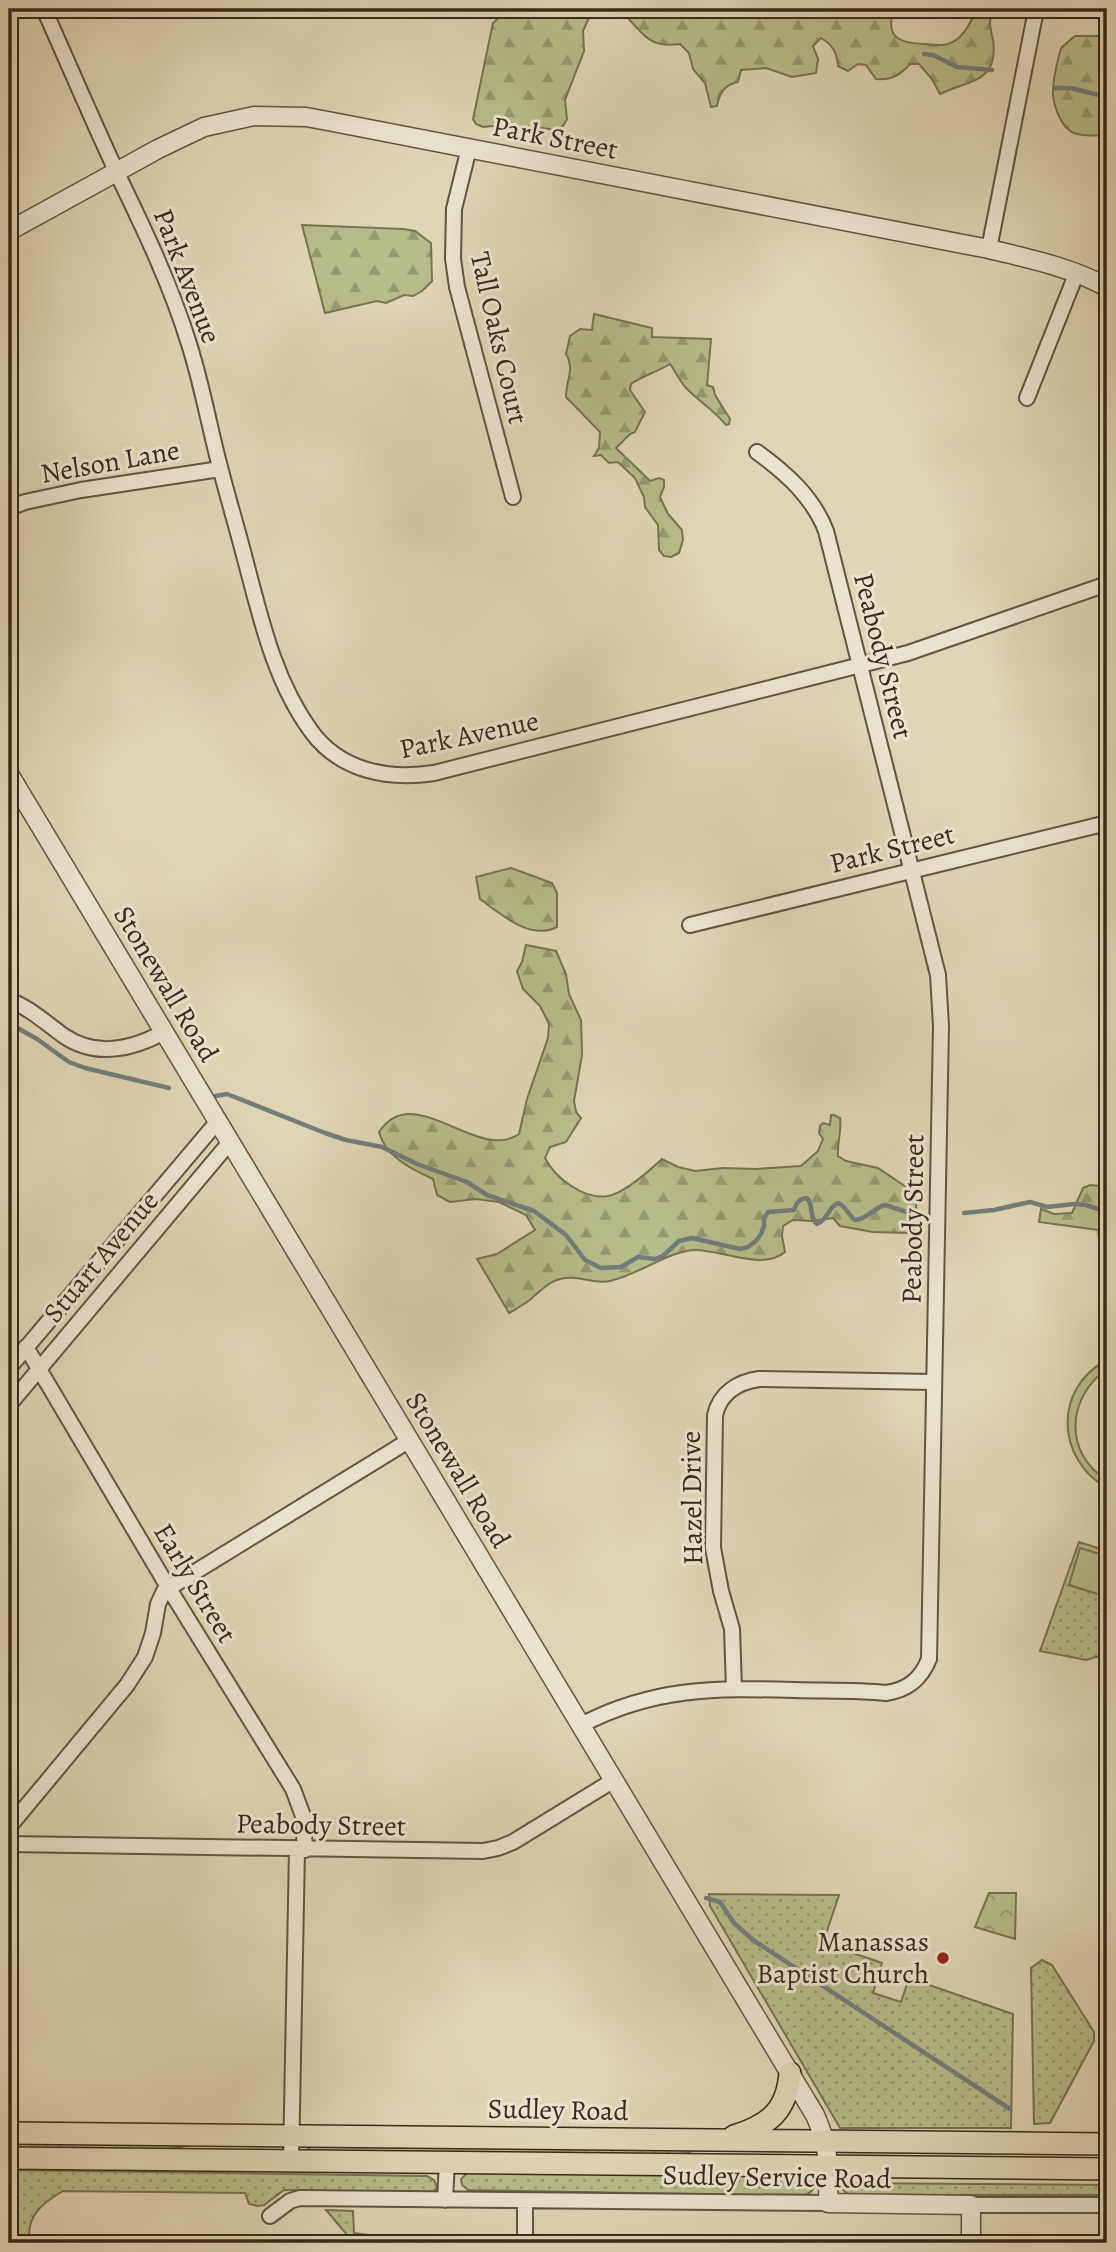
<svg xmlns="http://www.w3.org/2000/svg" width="1116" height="2252" font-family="Alegreya,serif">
	<defs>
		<pattern id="grass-dots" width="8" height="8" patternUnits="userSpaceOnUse" patternTransform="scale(1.75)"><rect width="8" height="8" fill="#b6bd8a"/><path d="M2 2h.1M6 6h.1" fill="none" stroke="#959a70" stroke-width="1.8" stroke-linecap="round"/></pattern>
		<pattern id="forest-firs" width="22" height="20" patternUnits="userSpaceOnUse" patternTransform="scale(1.75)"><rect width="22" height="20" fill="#b6bd8a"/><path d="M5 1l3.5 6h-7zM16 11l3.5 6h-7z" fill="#959a70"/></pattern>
		<pattern id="park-crowns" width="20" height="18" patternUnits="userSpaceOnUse" patternTransform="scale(1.75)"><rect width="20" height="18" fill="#b6bd8a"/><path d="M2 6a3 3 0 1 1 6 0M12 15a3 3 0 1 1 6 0" fill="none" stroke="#959a70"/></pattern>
	</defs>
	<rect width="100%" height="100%" fill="#dfd6b4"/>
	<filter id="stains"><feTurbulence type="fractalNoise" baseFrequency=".00286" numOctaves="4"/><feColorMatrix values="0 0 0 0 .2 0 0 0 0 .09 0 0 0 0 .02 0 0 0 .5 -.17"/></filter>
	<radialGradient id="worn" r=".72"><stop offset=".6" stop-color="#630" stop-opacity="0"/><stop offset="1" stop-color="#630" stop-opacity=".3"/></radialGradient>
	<path fill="url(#grass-dots)" stroke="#767452" stroke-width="2" d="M1079,1542L1107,1551V1654L1086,1660L1040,1651Z
		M709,1894L839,1895L823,1943L882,1963L873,1993L901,2002L909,1978L1013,2014L1011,2128H840L710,1906Z
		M1042,1960L1052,1965L1094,2032V2041L1050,2123L1034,2124L1031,1968Z
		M9,2142L201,2143L163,2150L9,2148Z
		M306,2146L705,2147L673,2157L312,2152Z
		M9,2170L427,2176L434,2180L437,2187L434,2192L428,2193L284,2190L264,2205L258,2206L249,2204L245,2193L63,2191C42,2203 25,2217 30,2243H9Z
		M469,2171L809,2177L815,2184C813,2193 808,2194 799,2196L468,2190L462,2185L461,2179Z
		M846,2183L1107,2185V2195H849L843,2190Z
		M326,2210L353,2211L354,2233L382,2237L384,2243H354Z"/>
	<path fill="url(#forest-firs)" stroke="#767452" stroke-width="2" d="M518,9H593L583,31L584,51L565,100L567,119L563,126L555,130L543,128L521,132L493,126L483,127L476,124L473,119L493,23L503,14Z
		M618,9H894C885,37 898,43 924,44C935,45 946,47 956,40C966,33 972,19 977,9L992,12C988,23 991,29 993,40C999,84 967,80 940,94L932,79L919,64H910C899,76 892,80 876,79L866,65L858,64L848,71L838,66C837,53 833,45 821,38L813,46L818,59L816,73L792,77L766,68L741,70L738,82C724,85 720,92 717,106L711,107L705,83L693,69L689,53L680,44C643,49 642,28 618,9Z
		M1075,36H1107V135C1097,135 1084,137 1074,133C1062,129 1054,107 1053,95C1052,82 1057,64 1060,51L1062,47Z
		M302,225L403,229L415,231L431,243L432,281L422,291L413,296L404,295L386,303L377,301L325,313Z
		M594,314L652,328V337L711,339L707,385L713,387L715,395L730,419L729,424L726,425C715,411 700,402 687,389C680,382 676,372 670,364C657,372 642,376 631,384L630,390L645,412L635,432L630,434L616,448L650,481L659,478L664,480V487L660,497L668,514L682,530L683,540L679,553L671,557L664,556L659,550L658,525L645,507L644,497L635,478L618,462L609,463L601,455L594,456L599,448L600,432L566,397C566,381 575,369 566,354L570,336L580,329L592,330Z
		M511,868L552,883L557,893V927C530,941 501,914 480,899L476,877Z
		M526,945L556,951L566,974L569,994L581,1020L582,1055L574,1101L576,1112L581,1118L566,1142L550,1147L545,1158C555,1178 584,1200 608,1196C625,1193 650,1170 662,1159L678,1167L695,1171L723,1168L756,1169L801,1166L818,1151L823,1139L819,1133L820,1126L823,1123L830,1125L831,1115H834L840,1118C842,1131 837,1141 838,1156L846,1161L878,1168L915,1193L918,1227L908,1233L873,1232L840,1226L833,1218L811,1221L793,1220L783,1226L782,1236L785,1252C763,1271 721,1250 696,1250C670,1250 638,1275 610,1281C592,1285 576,1273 557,1280C546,1283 537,1295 527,1302C521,1306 515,1310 509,1313L477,1259L497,1254L535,1230L526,1215L499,1202L476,1199L450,1202L437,1195L433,1179C411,1169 385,1156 379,1132C414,1079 477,1163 519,1134L527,1099L548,1038L549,1024L540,1006L523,989L517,971L522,962Z
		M1090,1185L1099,1186V1205L1107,1208V1305L1098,1230L1039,1222L1041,1209L1054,1214L1072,1213L1083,1188Z"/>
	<path fill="url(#park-crowns)" stroke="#767452" stroke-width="2" d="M989,1893H1016L1015,1939L975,1927Z"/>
	<path fill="#b6bd8a" stroke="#767452" stroke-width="2" d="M1107,1360V1369C1067,1397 1063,1453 1107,1480V1488C1056,1459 1053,1388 1107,1360Z
		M1080,1548L1107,1556V1597L1069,1585Z"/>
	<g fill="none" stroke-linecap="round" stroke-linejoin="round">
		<path stroke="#727e79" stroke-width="4.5" d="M924,54L933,55L957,67L992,70
			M1055,88H1070L1107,97
			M9,1023L37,1039L69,1062L85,1068L169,1088
			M216,1096L227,1094L325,1133L346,1140L382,1147L417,1164L467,1182L487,1195L534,1211L566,1235L585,1260L601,1268L621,1267L638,1257L655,1259L663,1256L679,1241L692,1238L740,1249L748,1247L756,1241L761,1234L764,1226V1218L768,1212L794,1210C796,1203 799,1199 807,1198C814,1206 809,1218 817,1224C828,1220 828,1207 838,1203C847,1207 848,1215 855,1220C868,1219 873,1208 885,1205L913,1214
			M964,1213L994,1210L1030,1202L1047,1207L1074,1204L1086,1205L1107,1212
			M706,1898L720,1902L734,1923L753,1940L1010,2109"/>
		<defs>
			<path id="minor" d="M44,9C68,63 92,119 117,173C144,229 171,285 189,344C202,384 209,426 220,467C228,498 237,528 245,559C261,619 274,680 311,731C340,771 388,780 434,773L908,653L1107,584
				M469,148L454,209L453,259L457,287L513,497
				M989,249L1036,10
				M1027,398L1077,272
				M9,508L25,502L81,490L220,469
				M690,925L1107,823
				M9,1000C30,1008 46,1023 64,1036C96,1058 133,1049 164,1032
				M26,1347L168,1587L293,1789L303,1816L305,1850
				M9,1368L218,1121
				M9,1405L230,1142
				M734,1689L732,1629L721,1591L713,1548L715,1415C720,1393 738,1382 759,1379L934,1382
				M581,1725C654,1687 715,1688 795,1690C825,1691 856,1690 886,1693C908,1690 921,1679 929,1659L941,1026L938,975L826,531C813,497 786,473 757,452
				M9,1827L127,1685L145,1657L153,1633L158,1604L164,1591L410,1440
				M9,1844L483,1851L498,1848L513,1842L614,1780
				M291,2161L297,1850
				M445,2200L447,2162
				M971,2205H1107
				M270,2216L290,2201L300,2198L828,2203
				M525,2243V2201"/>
			<path id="tertiary" d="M9,231L158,149L204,127L254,116L306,117L333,122L989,249C1030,259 1070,267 1107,287
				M9,774L815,2115C830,2148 829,2168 828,2203L971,2205V2243"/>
			<path id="primary" d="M9,2133L1107,2144
				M734,2136C769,2125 787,2111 790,2073
				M9,2158L1107,2169"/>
		</defs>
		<use href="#minor" stroke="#615540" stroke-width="18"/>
		<use href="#tertiary" stroke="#615540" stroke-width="21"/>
		<use href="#primary" stroke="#372a19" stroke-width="24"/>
		<use href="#minor" stroke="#eae4ce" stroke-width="14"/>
		<use href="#tertiary" stroke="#eae4ce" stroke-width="18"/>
		<use href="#primary" stroke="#dfd6b4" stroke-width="21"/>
	</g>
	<circle fill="#8f2418" stroke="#eae4ce" stroke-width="2.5" cx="943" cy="1958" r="7"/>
	<g text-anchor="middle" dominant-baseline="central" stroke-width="6" stroke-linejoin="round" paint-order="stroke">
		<g font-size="28" fill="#372a19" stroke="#eae4ce">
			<text transform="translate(555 138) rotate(11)">Park Street</text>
			<text transform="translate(187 276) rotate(69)">Park Avenue</text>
			<text transform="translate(499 338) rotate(77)">Tall Oaks Court</text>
			<text transform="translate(110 462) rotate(-10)">Nelson Lane</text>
			<text transform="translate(883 656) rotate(76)">Peabody Street</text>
			<text transform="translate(469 735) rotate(-12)">Park Avenue</text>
			<text transform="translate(892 849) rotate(-14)">Park Street</text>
			<text transform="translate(166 984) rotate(59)">Stonewall Road</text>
			<text transform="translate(913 1219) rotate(-89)">Peabody Street</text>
			<text transform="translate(101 1257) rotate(-50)">Stuart Avenue</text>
			<text transform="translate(458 1470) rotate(59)">Stonewall Road</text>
			<text transform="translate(692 1498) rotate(-91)">Hazel Drive</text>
			<text transform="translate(195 1583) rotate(59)">Early Street</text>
			<text transform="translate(321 1825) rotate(1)">Peabody Street</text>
			<text transform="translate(558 2110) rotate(1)">Sudley Road</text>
			<text transform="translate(777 2177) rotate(1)">Sudley Service Road</text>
		</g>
		<g font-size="28" fill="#372a19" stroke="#eae4ce" text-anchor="end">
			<text x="929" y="1942">Manassas<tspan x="929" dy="32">Baptist Church</tspan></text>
		</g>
	</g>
	<rect width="1116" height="2252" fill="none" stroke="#dfd6b4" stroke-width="35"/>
	<rect x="10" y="10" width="1095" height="2231" fill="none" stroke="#372a19" stroke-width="3.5"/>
	<rect x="18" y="18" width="1081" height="2217" fill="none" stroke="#372a19" stroke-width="2"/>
	<rect width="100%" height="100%" filter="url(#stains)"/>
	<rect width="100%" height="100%" fill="url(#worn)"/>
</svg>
